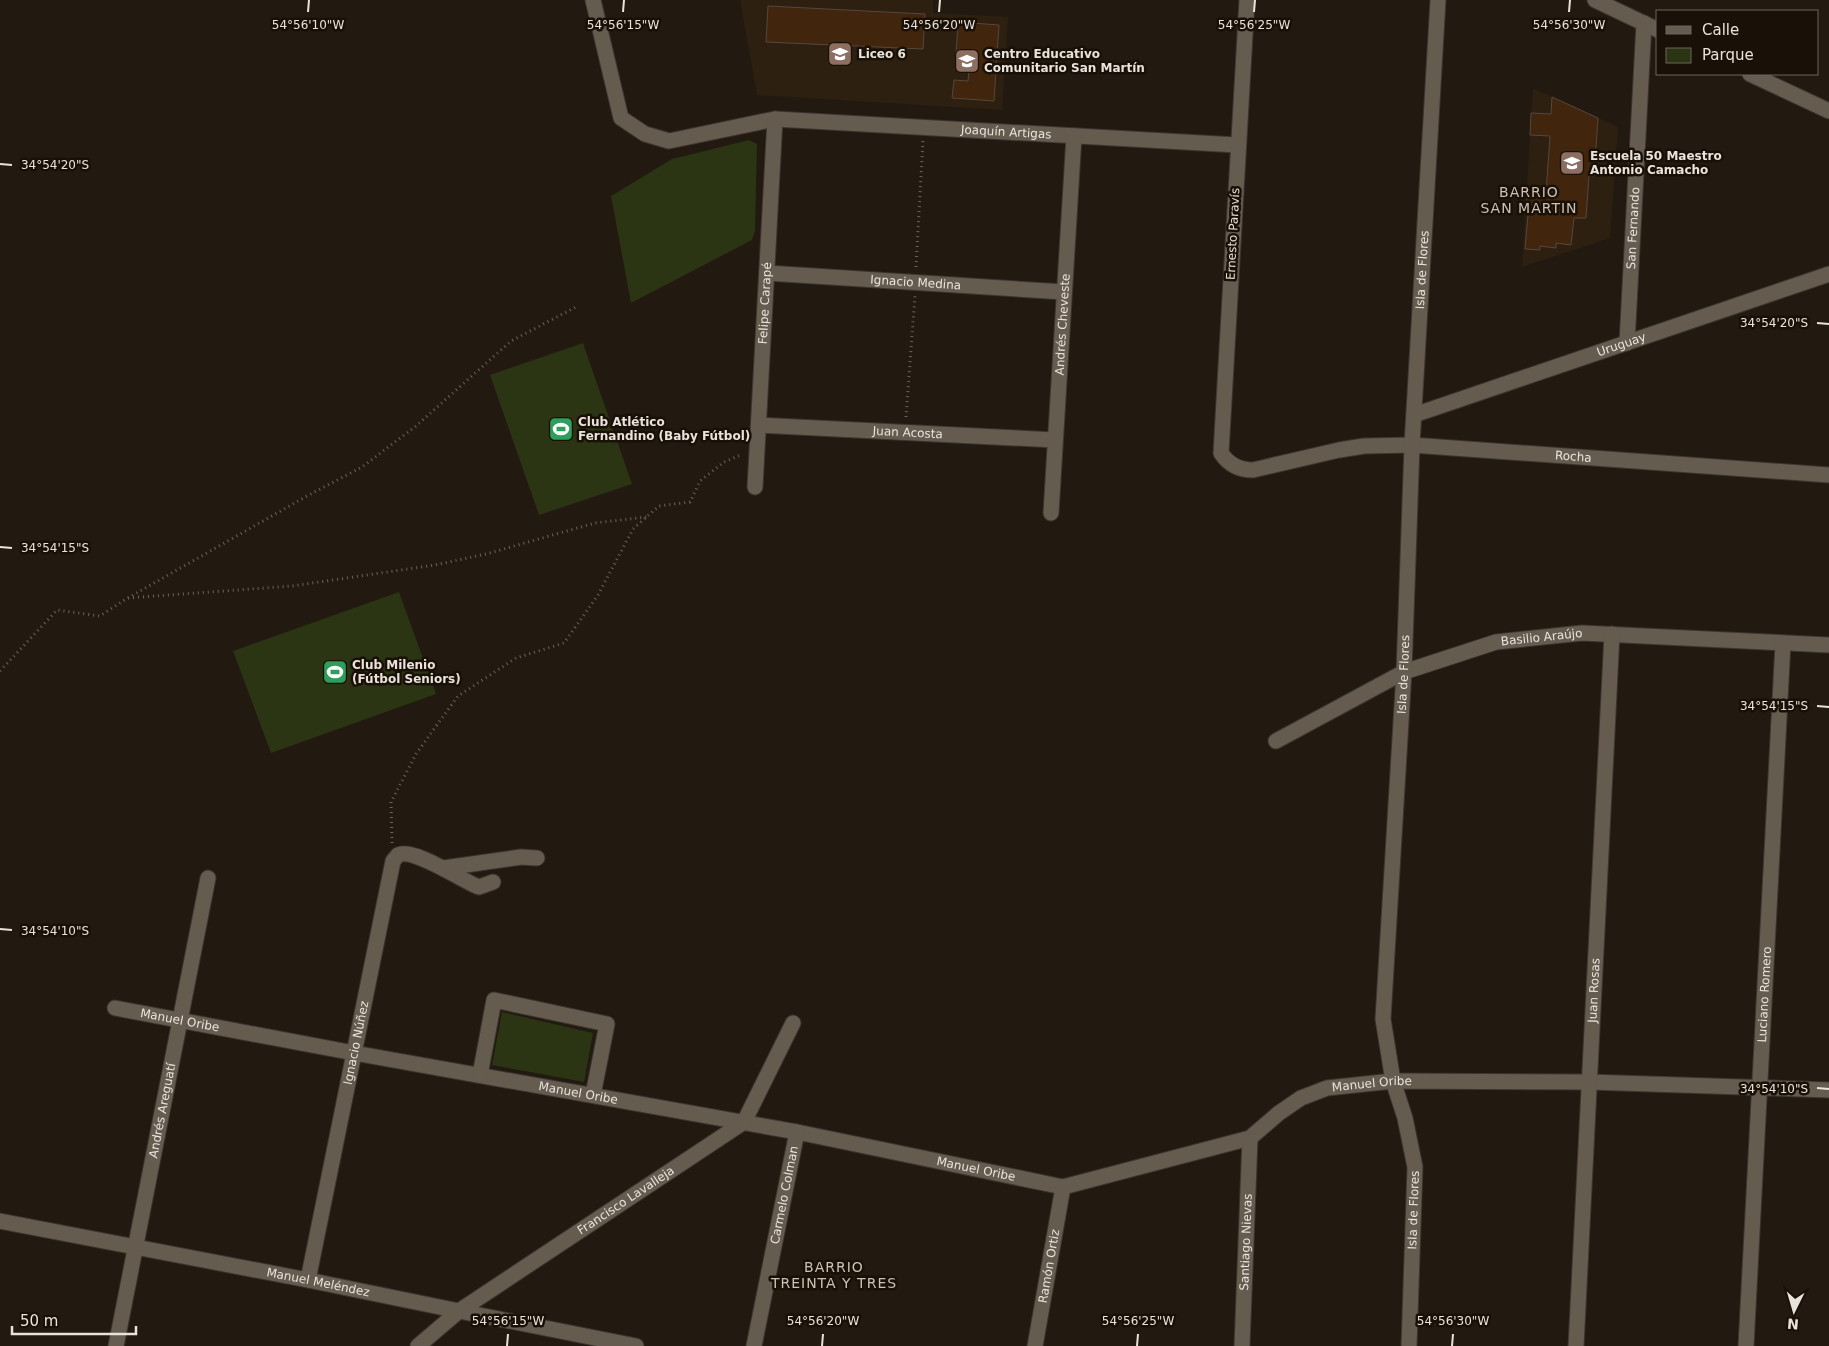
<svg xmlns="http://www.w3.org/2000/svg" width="1829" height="1346" font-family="'DejaVu Sans',sans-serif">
	<rect width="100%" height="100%" fill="#221910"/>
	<path fill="#2d2011" d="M740,0H933V13L1008,17L1002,110L757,95Z
		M1533,88L1618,127L1610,238L1522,267Z"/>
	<path fill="#2b3413" d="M749,140L757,144L755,231L752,240L631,303L611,196L672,159Z
		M583,343L632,484L539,515L490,375Z
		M399,592L436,694L271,753L233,651Z
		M502,1012L593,1033L584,1082L492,1065Z"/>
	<path fill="#41250d" stroke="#54473e" d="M768,6L925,14L923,49L766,42Z
		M958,22L999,25L994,101L952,98L954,80L968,81L970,55L956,54Z
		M1552,97L1598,118L1594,176H1589L1586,218H1574L1571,245L1556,243V248L1540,246V250L1525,249L1528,215L1526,214L1527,191L1546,193L1550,136L1530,135L1531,113L1551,114Z"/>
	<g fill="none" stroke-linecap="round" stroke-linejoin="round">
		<defs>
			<g id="minor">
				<path id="s1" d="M593,0L621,118L645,134L669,141L775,119L1237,145"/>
				<path id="s2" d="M1247,0L1221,453C1229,465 1239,470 1253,470L1339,450L1364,446L1412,445L1829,475"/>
				<path d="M1595,0L1658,30"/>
				<path d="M1750,74L1829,111"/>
				<path id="s3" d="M767,273L1064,292"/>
				<path id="s4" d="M1627,343L1644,23"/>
				<path id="s5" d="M1414,415L1829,274"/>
				<path id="s6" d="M759,425L1055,440"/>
				<path id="s7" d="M755,487L775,119"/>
				<path id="s8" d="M1051,513L1074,136"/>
				<path id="s9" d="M1276,741L1404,672L1496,642L1582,633L1829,645"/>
				<path d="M444,868L521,857L537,858"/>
				<path id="s10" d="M115,1008L354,1053L797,1132L1063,1187L1250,1138L1279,1113L1301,1098L1327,1088L1393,1081L1589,1082L1829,1090"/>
				<path d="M480,1075L494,1000L607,1024L593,1095"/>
				<path id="s11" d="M0,1221L308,1280L459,1311L636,1346"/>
				<path id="s12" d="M308,1280L393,861C393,861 398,855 398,855C414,847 462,881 479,887L493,882"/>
				<path id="s13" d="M116,1346L208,878"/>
				<path id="s14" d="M418,1346L459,1311L744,1122L793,1023"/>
				<path id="s15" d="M754,1346L797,1132"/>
				<path id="s16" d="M1035,1346L1063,1187"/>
				<path id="s17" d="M1242,1346L1250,1138"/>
				<path id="s18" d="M1409,1346L1415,1167L1405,1118L1393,1081L1383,1019L1404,672L1412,445L1438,0"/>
				<path id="s19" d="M1576,1346L1612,634"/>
				<path id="s20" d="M1746,1346L1783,643"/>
			</g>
		</defs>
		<use href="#minor" stroke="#3c3631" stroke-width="17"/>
		<path stroke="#6c645c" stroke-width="3" stroke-dasharray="1 4" stroke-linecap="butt" d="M916,267L923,141
			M906,417L915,296
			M128,598L292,586L435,565L486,554L595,523L647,517
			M0,671L57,610L100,616L126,599L307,496L362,467L416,426L511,341L576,307
			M392,843L391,802L416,754L458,696L516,658L564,643L598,595L633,529L659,506L690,502L700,481L724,462L741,455"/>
		<use href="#minor" stroke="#655b4f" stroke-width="15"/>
	</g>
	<path fill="none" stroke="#e9e3dc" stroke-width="2" d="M308,12L309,0M623,12L624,0M939,12L940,0M1254,12L1255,0M1569,12L1570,0M0,164L12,165M1817,323L1829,324M0,547L12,548M1817,706L1829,707M0,929L12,930M1817,1088L1829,1089M507,1346L508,1334M822,1346L823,1334M1137,1346L1138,1334M1452,1346L1453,1334"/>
	<defs>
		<symbol id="school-square" viewBox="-11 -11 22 22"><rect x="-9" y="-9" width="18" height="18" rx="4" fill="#8d6e63" stroke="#191007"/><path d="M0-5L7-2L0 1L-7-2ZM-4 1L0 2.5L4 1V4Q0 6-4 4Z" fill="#fff"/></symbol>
		<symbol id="stadium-square" viewBox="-11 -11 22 22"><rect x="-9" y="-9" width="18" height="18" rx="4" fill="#2e9e5b" stroke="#191007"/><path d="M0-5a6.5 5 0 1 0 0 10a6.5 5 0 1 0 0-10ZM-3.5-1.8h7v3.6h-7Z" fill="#fff"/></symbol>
	</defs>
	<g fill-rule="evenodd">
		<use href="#school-square" x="826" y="40" width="28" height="28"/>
		<use href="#school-square" x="953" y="47" width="28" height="28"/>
		<use href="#school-square" x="1558" y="149" width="28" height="28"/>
		<use href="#stadium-square" x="547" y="415" width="28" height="28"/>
		<use href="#stadium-square" x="321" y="658" width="28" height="28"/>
	</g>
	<g text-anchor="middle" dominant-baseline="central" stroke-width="5" stroke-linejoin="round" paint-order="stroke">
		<g font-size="12" font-weight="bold" fill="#e9e3dc" stroke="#191007" text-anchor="start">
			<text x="858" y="54">Liceo 6</text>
			<text x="984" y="54">Centro Educativo<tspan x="984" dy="14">Comunitario San Martín</tspan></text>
			<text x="1590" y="156">Escuela 50 Maestro<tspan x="1590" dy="14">Antonio Camacho</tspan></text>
			<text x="578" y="422">Club Atlético<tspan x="578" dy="14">Fernandino (Baby Fútbol)</tspan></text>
			<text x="352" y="665">Club Milenio<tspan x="352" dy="14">(Fútbol Seniors)</tspan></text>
		</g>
		<g font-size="12" fill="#e9e3dc" stroke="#191007">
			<text stroke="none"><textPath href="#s1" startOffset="515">Joaquín Artigas</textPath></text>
			<text stroke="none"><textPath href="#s4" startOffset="115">San Fernando</textPath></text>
			<text transform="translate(1233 234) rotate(-87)">Ernesto Paravís</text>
			<text stroke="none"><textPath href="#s18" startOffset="1081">Isla de Flores</textPath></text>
			<text stroke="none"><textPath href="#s3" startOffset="149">Ignacio Medina</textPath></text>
			<text stroke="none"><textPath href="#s7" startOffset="184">Felipe Carapé</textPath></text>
			<text stroke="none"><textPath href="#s8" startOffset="189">Andrés Cheveste</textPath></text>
			<text stroke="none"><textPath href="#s5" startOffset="219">Uruguay</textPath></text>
			<text stroke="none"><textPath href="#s6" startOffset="149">Juan Acosta</textPath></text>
			<text stroke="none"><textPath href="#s2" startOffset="815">Rocha</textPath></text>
			<text stroke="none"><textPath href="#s9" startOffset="288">Basilio Araújo</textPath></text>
			<text stroke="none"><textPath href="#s18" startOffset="676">Isla de Flores</textPath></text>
			<text stroke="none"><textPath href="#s19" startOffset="356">Juan Rosas</textPath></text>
			<text stroke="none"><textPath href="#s20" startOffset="352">Luciano Romero</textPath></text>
			<text stroke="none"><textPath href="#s10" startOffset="66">Manuel Oribe</textPath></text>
			<text stroke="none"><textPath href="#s12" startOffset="242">Ignacio Núñez</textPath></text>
			<text stroke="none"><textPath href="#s10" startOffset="1296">Manuel Oribe</textPath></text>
			<text stroke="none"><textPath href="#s10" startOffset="471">Manuel Oribe</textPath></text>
			<text stroke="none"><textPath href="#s13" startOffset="240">Andrés Areguatí</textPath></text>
			<text stroke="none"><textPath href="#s10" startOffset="876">Manuel Oribe</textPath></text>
			<text stroke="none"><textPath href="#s15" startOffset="154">Carmelo Colman</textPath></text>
			<text stroke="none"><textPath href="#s14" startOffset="254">Francisco Lavalleja</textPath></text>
			<text stroke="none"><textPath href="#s18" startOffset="136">Isla de Flores</textPath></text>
			<text stroke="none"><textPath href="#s17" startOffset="104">Santiago Nievas</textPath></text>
			<text stroke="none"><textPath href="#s16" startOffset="81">Ramón Ortiz</textPath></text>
			<text stroke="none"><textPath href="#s11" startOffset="324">Manuel Meléndez</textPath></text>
		</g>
		<g font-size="14" letter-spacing="1" fill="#cdc1b4" stroke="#191007">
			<text x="1529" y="192">BARRIO<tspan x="1529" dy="16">SAN MARTIN</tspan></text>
			<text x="834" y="1267">BARRIO<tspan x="834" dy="16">TREINTA Y TRES</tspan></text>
		</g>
	</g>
	<g font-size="12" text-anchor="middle" fill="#e9e3dc" stroke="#191007" stroke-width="5" stroke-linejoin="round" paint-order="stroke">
		<text x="308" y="29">54°56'10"W</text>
		<text x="623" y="29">54°56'15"W</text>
		<text x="939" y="29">54°56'20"W</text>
		<text x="1254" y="29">54°56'25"W</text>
		<text x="1569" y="29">54°56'30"W</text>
		<text x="55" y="169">34°54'20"S</text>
		<text x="1774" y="327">34°54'20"S</text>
		<text x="55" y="552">34°54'15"S</text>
		<text x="1774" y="710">34°54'15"S</text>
		<text x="55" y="935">34°54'10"S</text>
		<text x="1774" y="1093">34°54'10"S</text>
		<text x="508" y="1325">54°56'15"W</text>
		<text x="823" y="1325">54°56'20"W</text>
		<text x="1138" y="1325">54°56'25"W</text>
		<text x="1453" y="1325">54°56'30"W</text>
	</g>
	<rect x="1656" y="10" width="162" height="65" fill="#191007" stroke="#6c645c"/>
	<rect x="1666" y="26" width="25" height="8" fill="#655b4f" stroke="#6c645c"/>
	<text x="1702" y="35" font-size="15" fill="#e9e3dc">Calle</text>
	<rect x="1666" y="48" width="25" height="15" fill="#2b3413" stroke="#6c645c"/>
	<text x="1702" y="60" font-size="15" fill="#e9e3dc">Parque</text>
	<g transform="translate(1794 1311) rotate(185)" stroke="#191007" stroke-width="4" paint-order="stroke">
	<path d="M0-4L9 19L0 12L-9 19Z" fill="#e9e3dc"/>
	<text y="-8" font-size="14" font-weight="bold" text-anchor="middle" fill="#e9e3dc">N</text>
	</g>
	<path d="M12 1326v8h124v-8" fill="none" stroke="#e9e3dc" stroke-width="2.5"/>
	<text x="20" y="1326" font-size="15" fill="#e9e3dc" stroke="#191007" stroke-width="4" paint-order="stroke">50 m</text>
</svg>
